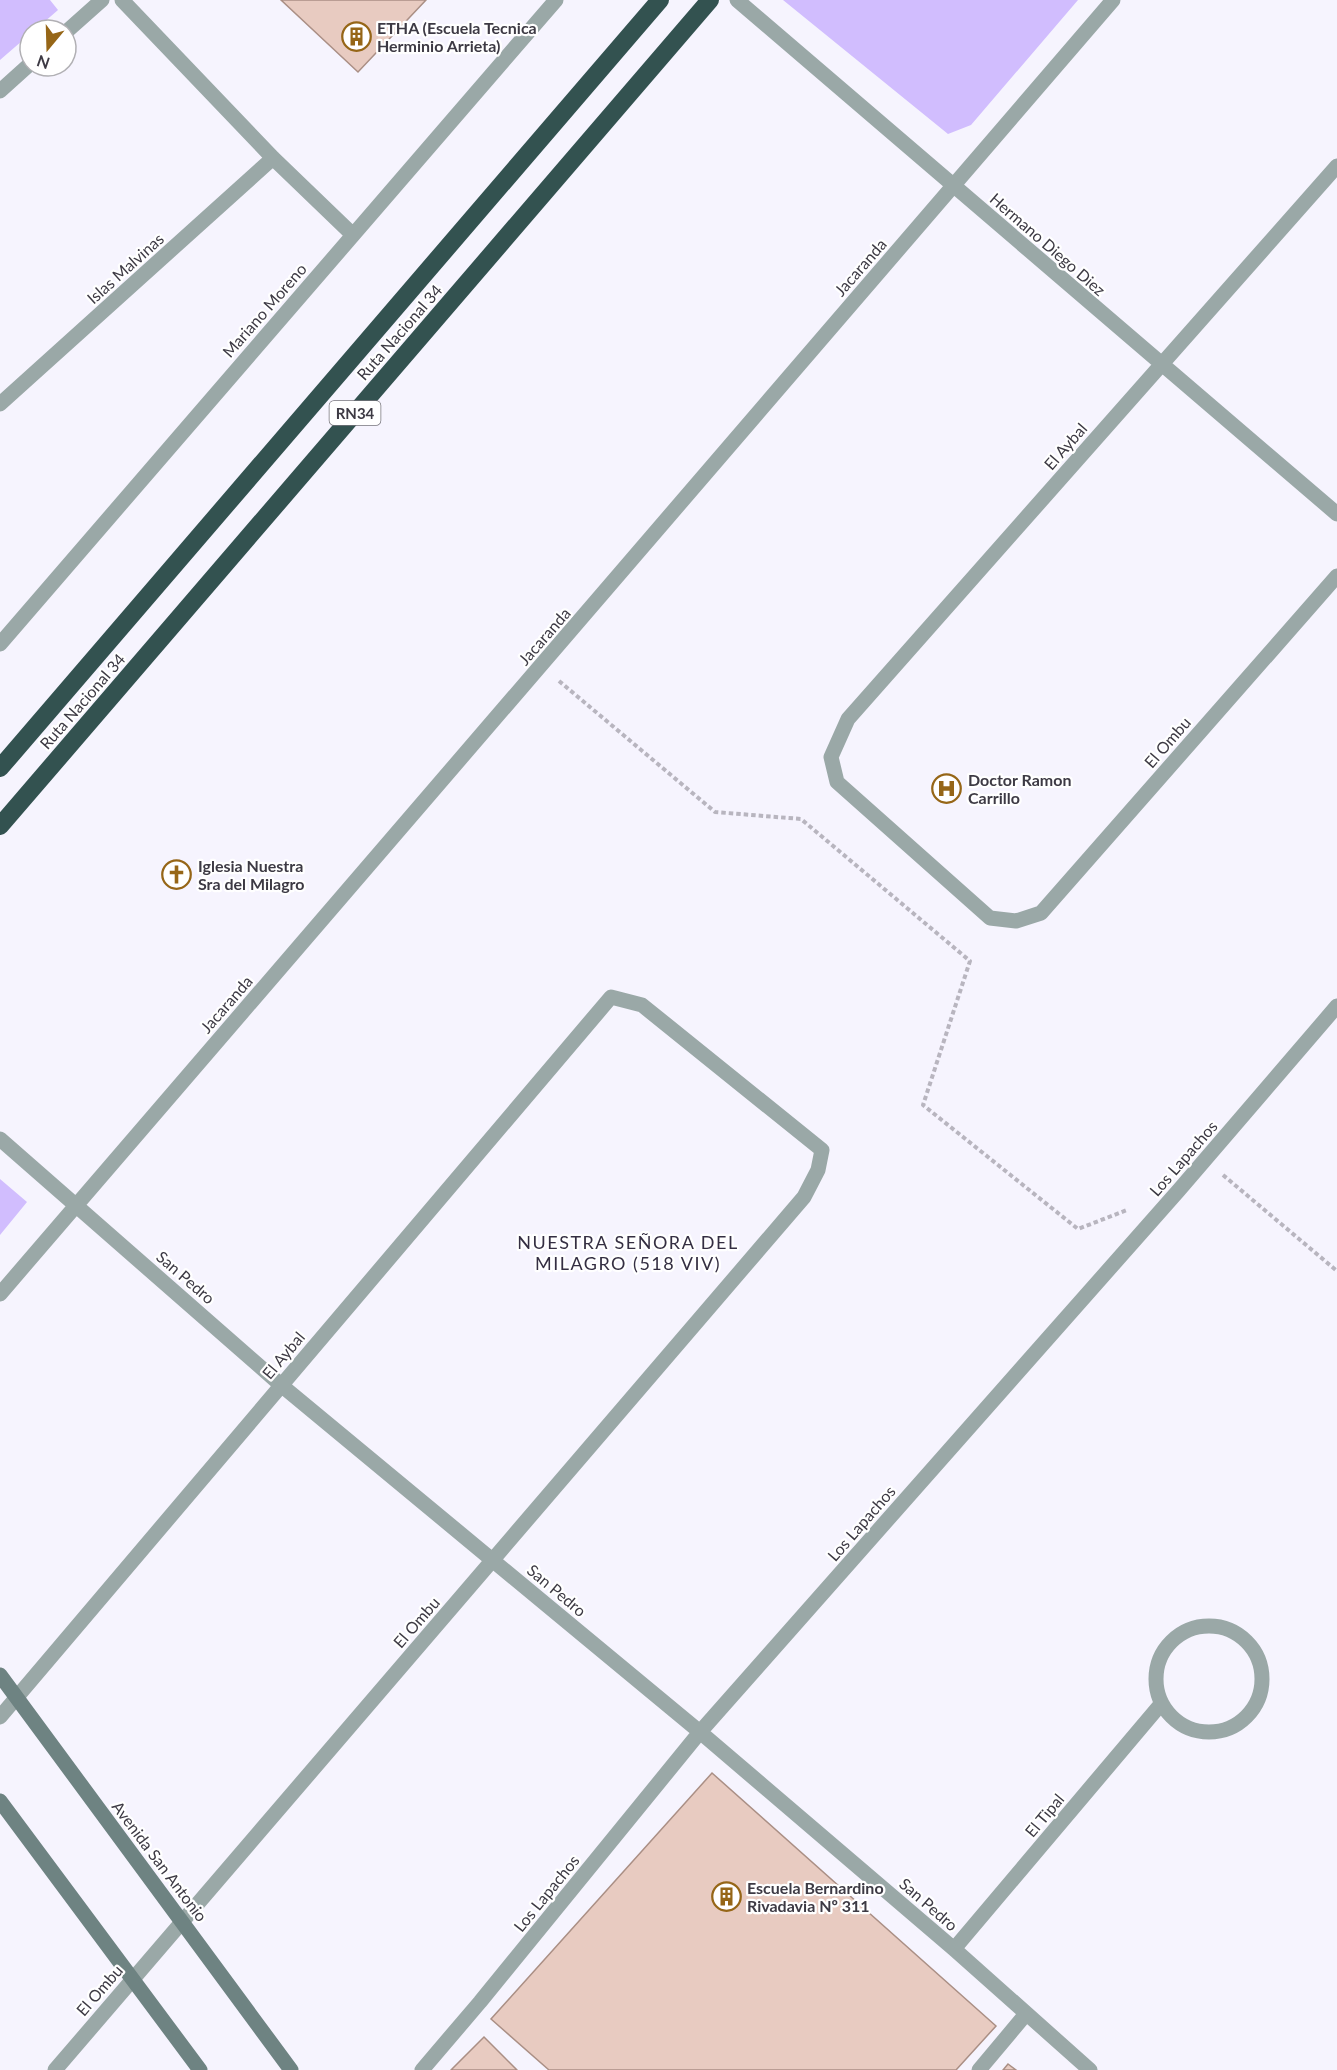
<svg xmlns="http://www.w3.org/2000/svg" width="1337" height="2070" font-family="Lato,sans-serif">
	<rect width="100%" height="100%" fill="#f6f4fe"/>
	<path fill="#d1bdfe" d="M0,0H50L58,10L35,30H30V34L0,60Z
		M783,0H1078L971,125L948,134Z
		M0,1179L27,1202L0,1235Z"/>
	<path fill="#e8cbc1" stroke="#aa8f85" stroke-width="1.5" d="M281,0H426L358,72Z
		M712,1773L996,2026L956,2070H549L491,2019Z
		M484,2037L517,2070H451Z
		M1008,2064L1016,2070H1003Z"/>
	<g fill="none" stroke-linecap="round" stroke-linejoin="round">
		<path stroke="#b8b5bf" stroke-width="4" stroke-dasharray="4.5 3" stroke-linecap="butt" d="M559,681L715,812L801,819L970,961L923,1105L1078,1229L1127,1210
			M1223,1175L1337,1271"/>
		<path stroke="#9aa8a7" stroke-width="15" d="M122,0L273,158L353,235
			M737,0L1337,514
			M66,32L102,0
			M0,91L30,64
			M1337,166L848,719L831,757L837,782L990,918L1016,921L1041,913L1337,576
			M0,404L273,158
			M0,644L556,0
			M0,1139L281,1385L700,1732L954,1949L1090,2070
			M0,1294L1113,0
			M1156 1679a53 53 0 1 1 106 0a53 53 0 1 1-106 0Z
			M0,1717L611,997L642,1005L822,1150L818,1170L804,1197L55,2070
			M954,1949L1161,1704
			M422,2070L480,2002L700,1732L1179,1190L1337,1006
			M979,2070L1026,2014"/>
		<path stroke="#6e8382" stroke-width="15" d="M0,1675L291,2070
			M0,1801L200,2070"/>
		<path stroke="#335250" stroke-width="18" d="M0,768L660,0
			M0,826L710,0"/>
	</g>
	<defs>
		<symbol id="building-ring" viewBox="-11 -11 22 22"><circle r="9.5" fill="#fff" stroke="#966617" stroke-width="1.5"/><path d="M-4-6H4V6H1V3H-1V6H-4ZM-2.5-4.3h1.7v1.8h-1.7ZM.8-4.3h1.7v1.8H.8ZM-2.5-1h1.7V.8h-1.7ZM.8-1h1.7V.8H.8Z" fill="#966617"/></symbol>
		<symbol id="hospital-ring" viewBox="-11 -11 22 22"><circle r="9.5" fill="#fff" stroke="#966617" stroke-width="1.5"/><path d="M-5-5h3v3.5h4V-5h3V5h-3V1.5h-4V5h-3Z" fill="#966617"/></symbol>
		<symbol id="church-ring" viewBox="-11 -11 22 22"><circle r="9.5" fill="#fff" stroke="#966617" stroke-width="1.5"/><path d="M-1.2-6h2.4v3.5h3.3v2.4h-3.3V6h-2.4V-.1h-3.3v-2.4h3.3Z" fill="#966617"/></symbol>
	</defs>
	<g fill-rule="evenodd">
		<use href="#building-ring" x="340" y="20" width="33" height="33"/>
		<use href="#hospital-ring" x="930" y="772" width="33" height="33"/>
		<use href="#church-ring" x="160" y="858" width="33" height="33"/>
		<use href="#building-ring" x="710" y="1880" width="33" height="33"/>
	</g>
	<g text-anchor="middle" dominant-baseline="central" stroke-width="4.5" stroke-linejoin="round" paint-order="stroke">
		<rect fill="#fff" stroke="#77757c" stroke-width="1.5" x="329.5" y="401" width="51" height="24" rx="4.5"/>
		<g font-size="15" font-weight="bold" fill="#3d3a44">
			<text x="355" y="413">RN34</text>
		</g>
		<g font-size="16" font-weight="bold" fill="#3d3a44" stroke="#fff" text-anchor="start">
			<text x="377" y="27">ETHA (Escuela Tecnica<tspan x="377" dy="18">Herminio Arrieta)</tspan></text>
			<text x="968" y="779">Doctor Ramon<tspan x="968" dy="18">Carrillo</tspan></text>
			<text x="198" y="865">Iglesia Nuestra<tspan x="198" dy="18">Sra del Milagro</tspan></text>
			<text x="747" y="1887">Escuela Bernardino<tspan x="747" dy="18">Rivadavia Nº 311</tspan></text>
		</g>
		<g font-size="16" fill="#3d3a44" stroke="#fff">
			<text transform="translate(1048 244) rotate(41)">Hermano Diego Diez</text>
			<text transform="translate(860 267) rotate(-49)">Jacaranda</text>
			<text transform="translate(125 268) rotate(-42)">Islas Malvinas</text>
			<text transform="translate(264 310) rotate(-49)">Mariano Moreno</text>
			<text transform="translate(399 332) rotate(-49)">Ruta Nacional 34</text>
			<text transform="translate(1065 446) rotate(-49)">El Aybal</text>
			<text transform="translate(544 636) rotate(-49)">Jacaranda</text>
			<text transform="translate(82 701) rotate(-49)">Ruta Nacional 34</text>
			<text transform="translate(1167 742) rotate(-49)">El Ombu</text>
			<text transform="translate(226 1004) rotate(-49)">Jacaranda</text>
			<text transform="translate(1183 1158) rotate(-49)">Los Lapachos</text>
			<text transform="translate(186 1277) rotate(41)">San Pedro</text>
			<text transform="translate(283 1355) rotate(-50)">El Aybal</text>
			<text transform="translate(861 1523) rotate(-49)">Los Lapachos</text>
			<text transform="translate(557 1590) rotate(40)">San Pedro</text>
			<text transform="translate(416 1622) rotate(-49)">El Ombu</text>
			<text transform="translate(1044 1815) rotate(-50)">El Tipal</text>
			<text transform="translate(160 1861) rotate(53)">Avenida San Antonio</text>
			<text transform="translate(546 1893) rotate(-51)">Los Lapachos</text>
			<text transform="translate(929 1904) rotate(41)">San Pedro</text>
			<text transform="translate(99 1990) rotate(-49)">El Ombu</text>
		</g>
		<g font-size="18" letter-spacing="1.5" fill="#342e42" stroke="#fff">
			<text x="628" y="1242">NUESTRA SEÑORA DEL<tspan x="628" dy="21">MILAGRO (518 VIV)</tspan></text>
		</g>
	</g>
	<g transform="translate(48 48) rotate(199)"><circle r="28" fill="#ffffff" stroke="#b1b0b4" stroke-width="1.5"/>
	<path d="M0-4.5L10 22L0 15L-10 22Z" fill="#966617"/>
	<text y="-9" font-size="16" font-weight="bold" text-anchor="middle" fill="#3d3a44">N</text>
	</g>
</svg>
